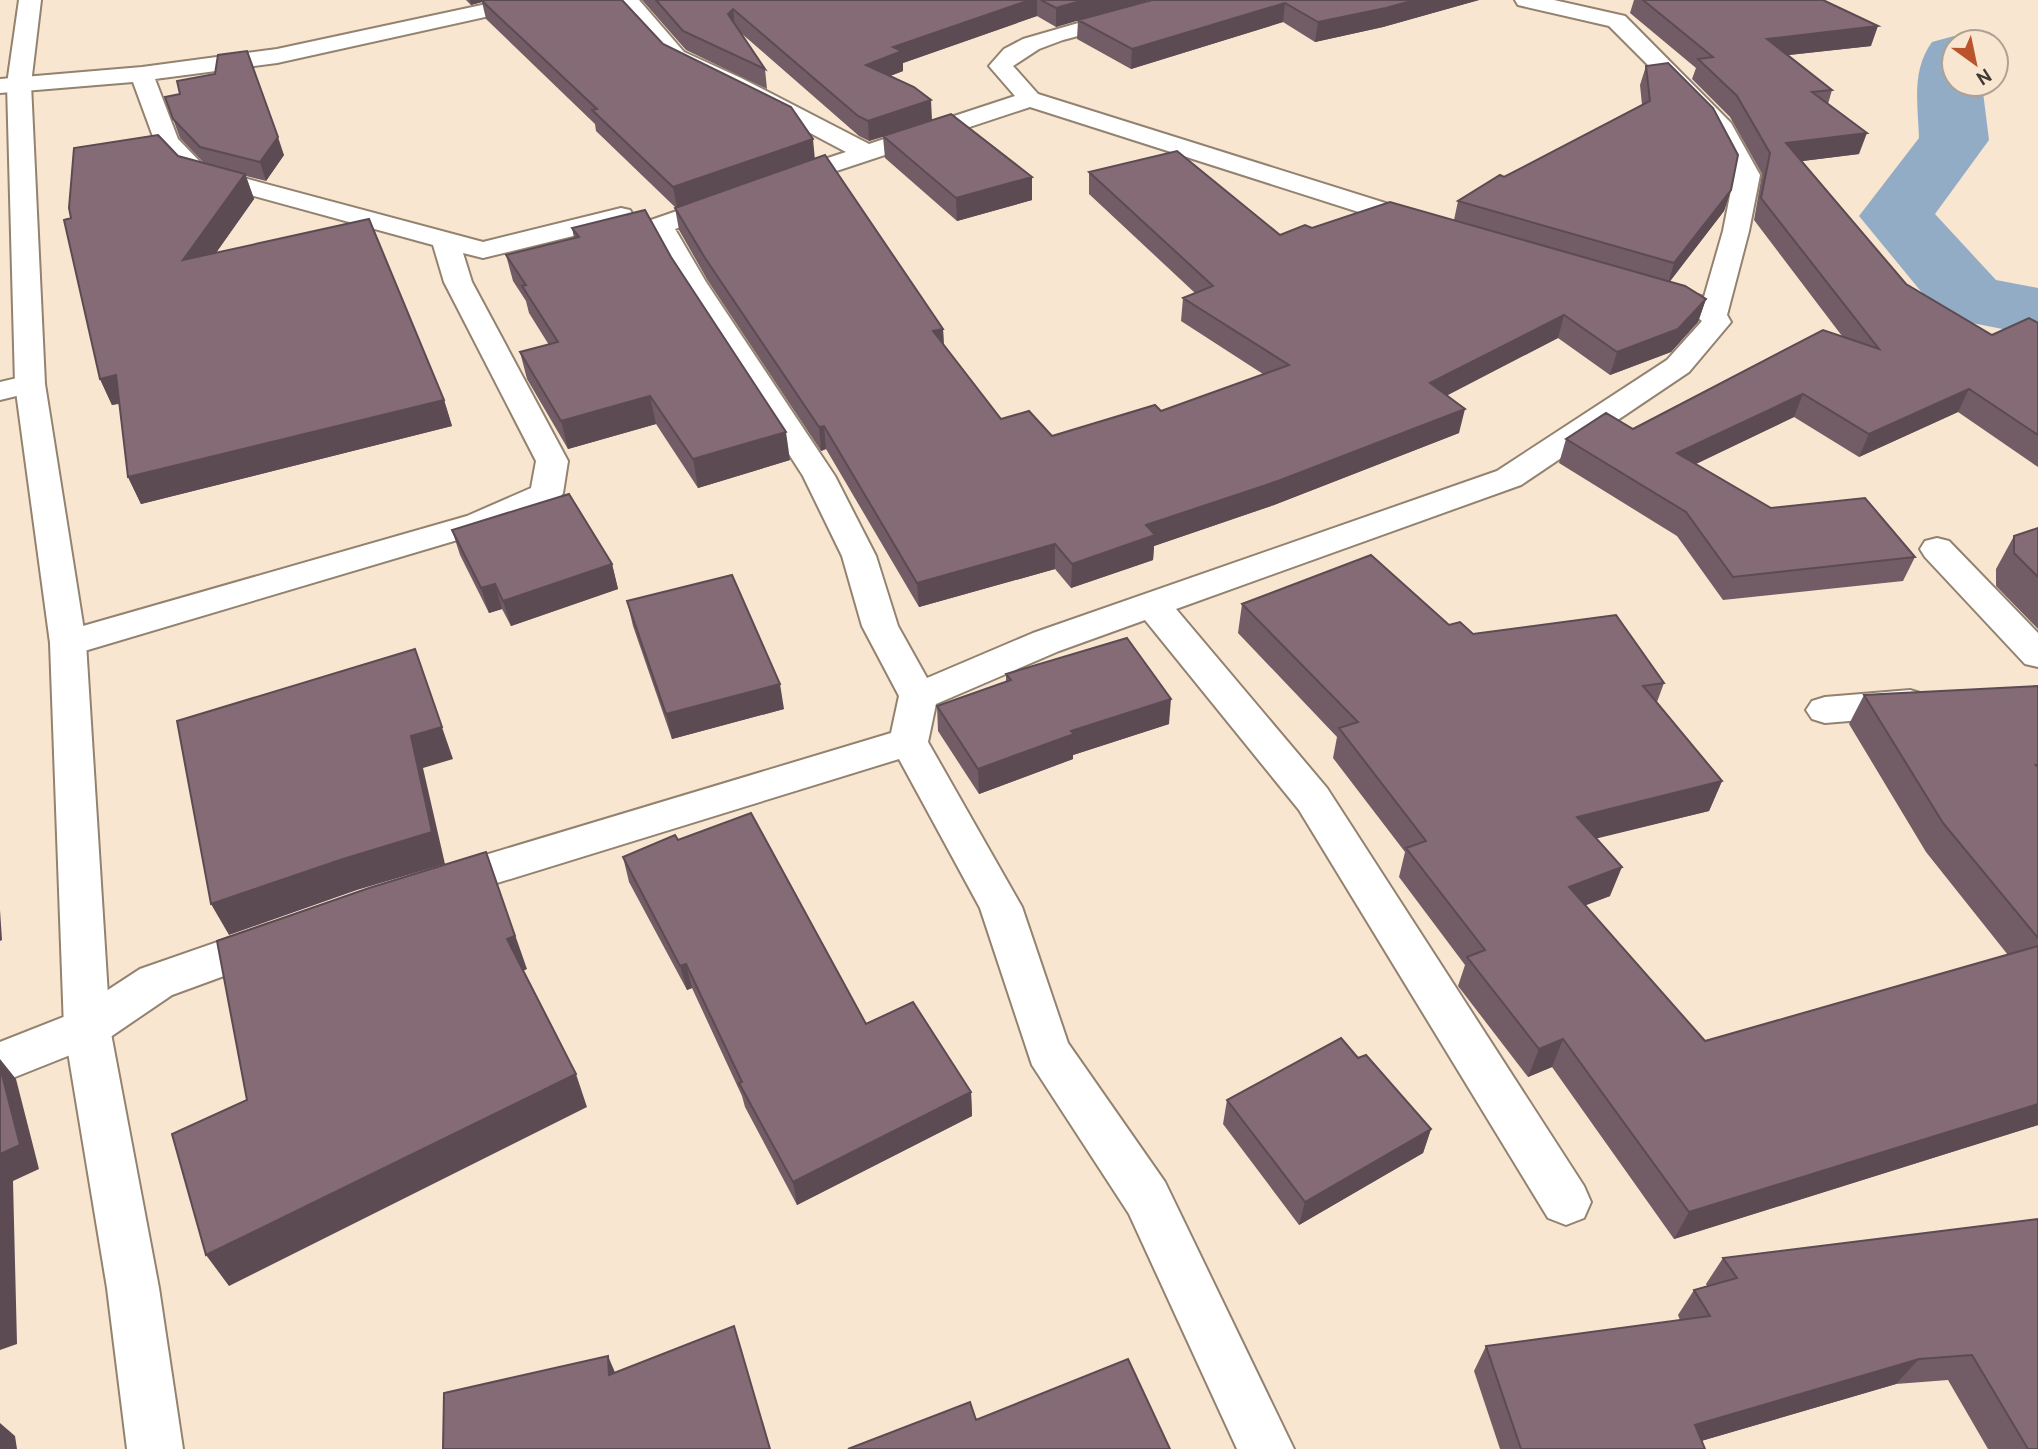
<svg xmlns="http://www.w3.org/2000/svg" width="2038" height="1449" font-family="Cabin,sans-serif">
	<rect width="100%" height="100%" fill="#f8e6d1"/>
	<g fill="none" stroke-linecap="round" stroke-linejoin="round">
		<path fill="#92acc6" fill-rule="evenodd" d="M1954,36L1977,42H1954V84H1982L1989,140L1935,214L1996,280L2038,288V336L1942,317L1859,216L1919,138C1918,104 1911,71 1932,42Z"/>
		<defs>
			<path id="street" d="M505,0H546L543,5L535,6L277,63L155,79L178,139L206,168L483,242L621,208L630,210L634,216L630,222L483,258L463,253L472,282L568,461L563,493L559,500L491,530L81,652L68,655L55,652L50,643L55,634L467,516L531,488L536,461L444,282L433,245L188,178L155,142L133,82L0,93V79L142,67L277,49Z
				M617,0H639L684,52L741,78L869,144L1015,96L989,66L1004,49L1023,39L1158,0H1188L1185,5L1167,12L1063,40L1039,49L1013,66L1038,94L1430,217L1434,223L1430,229L1421,231L1412,229L1030,107L791,186L782,189L773,186L769,181L773,176L846,152L725,88L668,62L621,10Z
				M1515,0H1554L1625,16L1731,123L1760,175L1749,231L1727,315L1731,322L1689,372L1521,485L1176,609L1327,788L1584,1186L1591,1202L1584,1218L1566,1225L1548,1218L1299,810L1145,620L1059,651L936,704L928,742L1022,907L1068,1043L1165,1182L1294,1449H1237L1129,1214L1032,1065L980,908L899,759L442,900L427,896L421,884L427,872L442,868L891,733L899,696L862,626L842,556L803,476L678,282L647,226L651,220L726,194L735,196L739,202L735,208L675,229L706,282L835,476L876,556L898,626L927,678L1033,633L1497,471L1667,360L1702,321C1685,305 1649,304 1640,291L1644,285L1654,283L1704,297L1723,231L1734,175L1709,126L1609,26L1518,5Z
				M30,375L41,378L45,384L41,390L0,400V382Z
				M1937,538L1949,541L2038,633V667L2025,664L1925,557L1920,549L1925,541Z
				M1910,690L1923,694L1929,703L1923,712L1910,716L1825,723L1812,719L1806,710L1812,701L1825,697Z
				M269,924L284,930L291,942L284,954L172,995L103,1042L0,1083V1042L71,1014L140,969Z"/>
			<path id="secondary" d="M19,0H41L31,84L45,384L86,643L110,1028L159,1288L183,1449H127L107,1288L64,1028L50,643L15,384L7,84Z"/>
		</defs>
		<use href="#street" stroke="#92826f" stroke-width="4"/>
		<use href="#secondary" stroke="#92826f" stroke-width="4"/>
		<use href="#street" fill="#fff" fill-rule="evenodd"/>
		<use href="#secondary" fill="#fff" fill-rule="evenodd"/>
	</g>
	<path fill="#725c65" d="M466,0H622L663,44L815,159L943,329L944,346L1001,419L1052,436L1161,411L1263,374L1181,321L1183,298L1195,293L1089,194V172L1280,235L1312,228L1454,220L1458,201L1642,105L1640,85L1646,66L1731,190L1724,211L1669,282L1706,299L1698,322L1671,352L1610,375L1558,338L1446,395L1459,433L1274,505L1154,546L1153,560L1071,588L1055,569L919,607L826,449L821,451L708,281L679,230L675,208H676L596,131L595,124L486,19L482,2L471,5Z
		M642,0H1149L1107,12L1152,0H1479L1383,27L1315,42L1283,22L1131,69L1077,39L1078,20L1056,27L1037,16L903,63V71L890,76L932,120L1032,177V200L957,221L885,158L883,137L869,141L859,136L741,33L765,69L767,89L686,50Z
		M1634,0H1823L1871,46L1788,55L1832,90L1828,104L1859,154L1802,161L1906,284L1992,335L2038,323V467L1958,412L1859,457L1794,417L1695,464L1771,508L1915,557L1903,581L1723,600L1677,536L1559,463L1566,439L1633,429L1842,336L1754,220L1762,174L1730,117L1692,79L1696,68L1630,13Z
		M165,97L284,155L266,181L246,176L254,199L216,253L444,400L452,426L141,504L128,477L119,404L112,405L100,379L71,218L178,156L205,164L180,138Z
		M572,228L671,257L790,460L698,488L656,424L568,449L527,379L520,352L549,345L529,313L526,301L513,281L506,255L574,238Z
		M2038,528V629L1996,586V569L2014,536Z
		M452,530L612,564L618,589L511,626L502,609L489,613L460,555Z
		M627,601L784,709L672,739L633,626Z
		M1242,604L1449,625L1473,634L1664,683L1657,702L1722,781L1709,811L1596,838L1610,896L1585,905L1705,1041L2008,955L1926,852L1849,724L1864,695L2038,686V1125L1674,1239L1552,1067L1528,1077L1458,986L1465,965L1399,877L1405,852L1333,758L1337,737L1238,633Z
		M1006,674L1169,724L1073,755V759L979,794L938,731L937,706L1006,682Z
		M678,840L866,1024L971,1092L972,1116L797,1205L745,1107L742,1096L692,988L687,990L629,882L623,857Z
		M1358,1058L1431,1129L1423,1153L1299,1225L1223,1124L1227,1100Z
		M2038,1219V1449H1988L1948,1380L1896,1384L1701,1441L1705,1449H1500L1474,1371L1486,1346L1680,1320L1678,1315L1694,1290L1707,1286L1706,1284L1723,1258Z"/>
	<path fill="#5c4b53" d="M470,0H493L482,1V2L471,5Z
		M1030,0H1037V16L903,63V71L867,85L866,65L893,47Z
		M1084,0H1149L1056,27V8Z
		M1415,0H1479L1383,27L1315,42L1318,22Z
		M1285,3L1283,22L1131,69L1132,49Z
		M733,9L735,28L728,14Z
		M1878,26L1871,46L1761,58L1767,39Z
		M931,100L932,120L869,141L868,121Z
		M1867,133L1859,154L1779,164L1786,143Z
		M278,137L284,155L266,181L260,162Z
		M813,139L815,160L677,208L673,187Z
		M245,174L254,199L193,285L183,260Z
		M1032,177V200L957,221L956,198Z
		M1731,190L1724,211L1668,284L1674,263Z
		M1706,299L1698,322L1671,352L1610,375L1617,352Z
		M1564,315L1558,338L1425,407L1430,383Z
		M943,329L944,352L933,331Z
		M116,375L128,401L112,405L100,379Z
		M1969,389L1958,412L1859,457L1869,434Z
		M1803,394L1794,417L1669,477L1677,453Z
		M650,396L656,424L568,449L561,421Z
		M444,400L452,426L141,504L128,477Z
		M1465,409L1459,433L1274,505L1154,546L1153,560L1071,588L1072,564L1146,525Z
		M824,426L826,449L821,451L819,427Z
		M786,432L790,460L698,488L693,459Z
		M1055,544V569L919,607L917,583Z
		M612,564L618,589L511,626L503,601Z
		M495,584L502,609L489,613L481,588Z
		M415,649L453,759L423,768L445,864L357,890L229,935L211,904L411,736Z
		M780,684L784,709L672,739L666,714Z
		M1171,699L1169,724L1073,755V759L979,794L978,769L1071,731Z
		M1722,781L1709,811L1566,846L1577,817Z
		M486,852L527,969L519,973L507,939Z
		M1622,867L1610,896L1558,916L1569,887Z
		M0,910L2,940L0,941Z
		M686,964L692,988L687,990L680,966Z
		M1563,1039L1552,1067L1528,1077L1539,1049Z
		M0,1059L16,1079L39,1169L13,1181L17,1344L0,1350Z
		M576,1074L587,1107L229,1286L206,1255Z
		M971,1092L972,1116L797,1205L793,1182Z
		M2038,1104V1125L1674,1239L1689,1212Z
		M1431,1129L1423,1153L1299,1225L1305,1202Z
		M608,1356L617,1377L609,1375Z
		M1919,1359L1896,1384L1677,1448L1695,1425Z
		M0,1423L15,1436L17,1449H0Z"/>
	<path fill="#846b76" stroke="#5c4b53" stroke-width="2" d="M485,0H622L663,44L791,107L813,139L673,187L592,110L597,109L482,1Z
		M656,0H1030L893,47L902,51L866,65L914,87L931,100L868,121L858,116L733,9L728,14L765,69L683,31Z
		M1041,0H1084L1056,8Z
		M1152,0H1415L1386,8L1318,22L1285,3L1132,49L1078,20Z
		M1643,0H1823L1878,26L1767,39L1832,90L1812,92L1867,133L1786,143L1906,284L1992,335L2029,318L2038,323V435L1969,389L1869,434L1803,394L1677,453L1771,508L1865,498L1915,557L1733,577L1686,512L1566,439L1606,413L1633,429L1823,330L1879,349L1761,198L1770,153L1737,96L1698,59L1713,57Z
		M247,51L278,137L260,162L200,147L173,119L165,97L180,94L177,81L215,74L218,55Z
		M1668,63L1713,108L1738,155L1731,190L1674,263L1458,201L1500,175L1504,177L1650,101L1646,66Z
		M951,114L1032,177L956,198L883,136Z
		M158,135L178,156L245,174L183,260L369,219L444,400L128,477L116,375L100,379L64,220L71,218L69,208L74,148Z
		M1177,151L1280,235L1305,225L1312,228L1390,202L1685,286L1706,299L1678,329L1617,352L1564,315L1430,383L1465,409L1278,481L1146,525L1155,535L1072,564L1055,544L917,583L824,426L819,427L705,258L675,208L825,155L943,329L933,331L1001,419L1029,411L1052,436L1155,405L1161,411L1289,365L1183,298L1213,286L1089,172Z
		M645,210L671,257L786,432L693,459L650,396L561,421L520,352L558,342L522,286L526,285L506,255L579,237L572,228Z
		M569,494L612,564L503,601L495,584L481,588L452,530Z
		M2038,528V577L2014,553V536Z
		M1371,555L1449,625L1460,622L1473,634L1616,615L1664,683L1643,686L1722,781L1577,817L1622,867L1569,887L1705,1041L2038,946V1104L1689,1212L1563,1039L1539,1049L1467,957L1485,950L1406,848L1426,841L1339,728L1358,722L1242,604Z
		M732,575L780,684L666,714L627,601Z
		M1127,638L1171,699L1071,731L1074,734L978,769L937,706L1011,680L1006,674Z
		M415,649L442,727L411,736L432,832L343,859L211,904L177,721Z
		M2038,686V765H2036L2038,767V938L1943,823L1864,695Z
		M751,813L866,1024L913,1002L971,1092L793,1182L739,1083L742,1082L686,964L680,966L623,857L675,835L678,840Z
		M486,852L515,936L507,939L576,1074L206,1255L172,1134L247,1100L217,941L369,888Z
		M1341,1038L1358,1058L1366,1055L1431,1129L1305,1202L1227,1100Z
		M0,1067L20,1145L0,1154Z
		M2038,1219V1449H2028L1972,1355L1919,1359L1695,1425L1705,1449H1521L1486,1346L1710,1316L1694,1290L1737,1278L1723,1258Z
		M734,1326L770,1449H443L444,1393L608,1356L609,1375Z
		M1128,1359L1170,1449H848L970,1402L976,1420Z"/>
	<g transform="translate(1975 63) rotate(147)"><circle r="33" fill="#f8e6d1" stroke="#afa191" stroke-width="2"/>
	<path d="M0-5L12 26L0 18L-12 26Z" fill="#bb542a"/>
	<text y="-10" font-size="19" font-weight="bold" text-anchor="middle" fill="#413a32">N</text>
	</g>
</svg>
